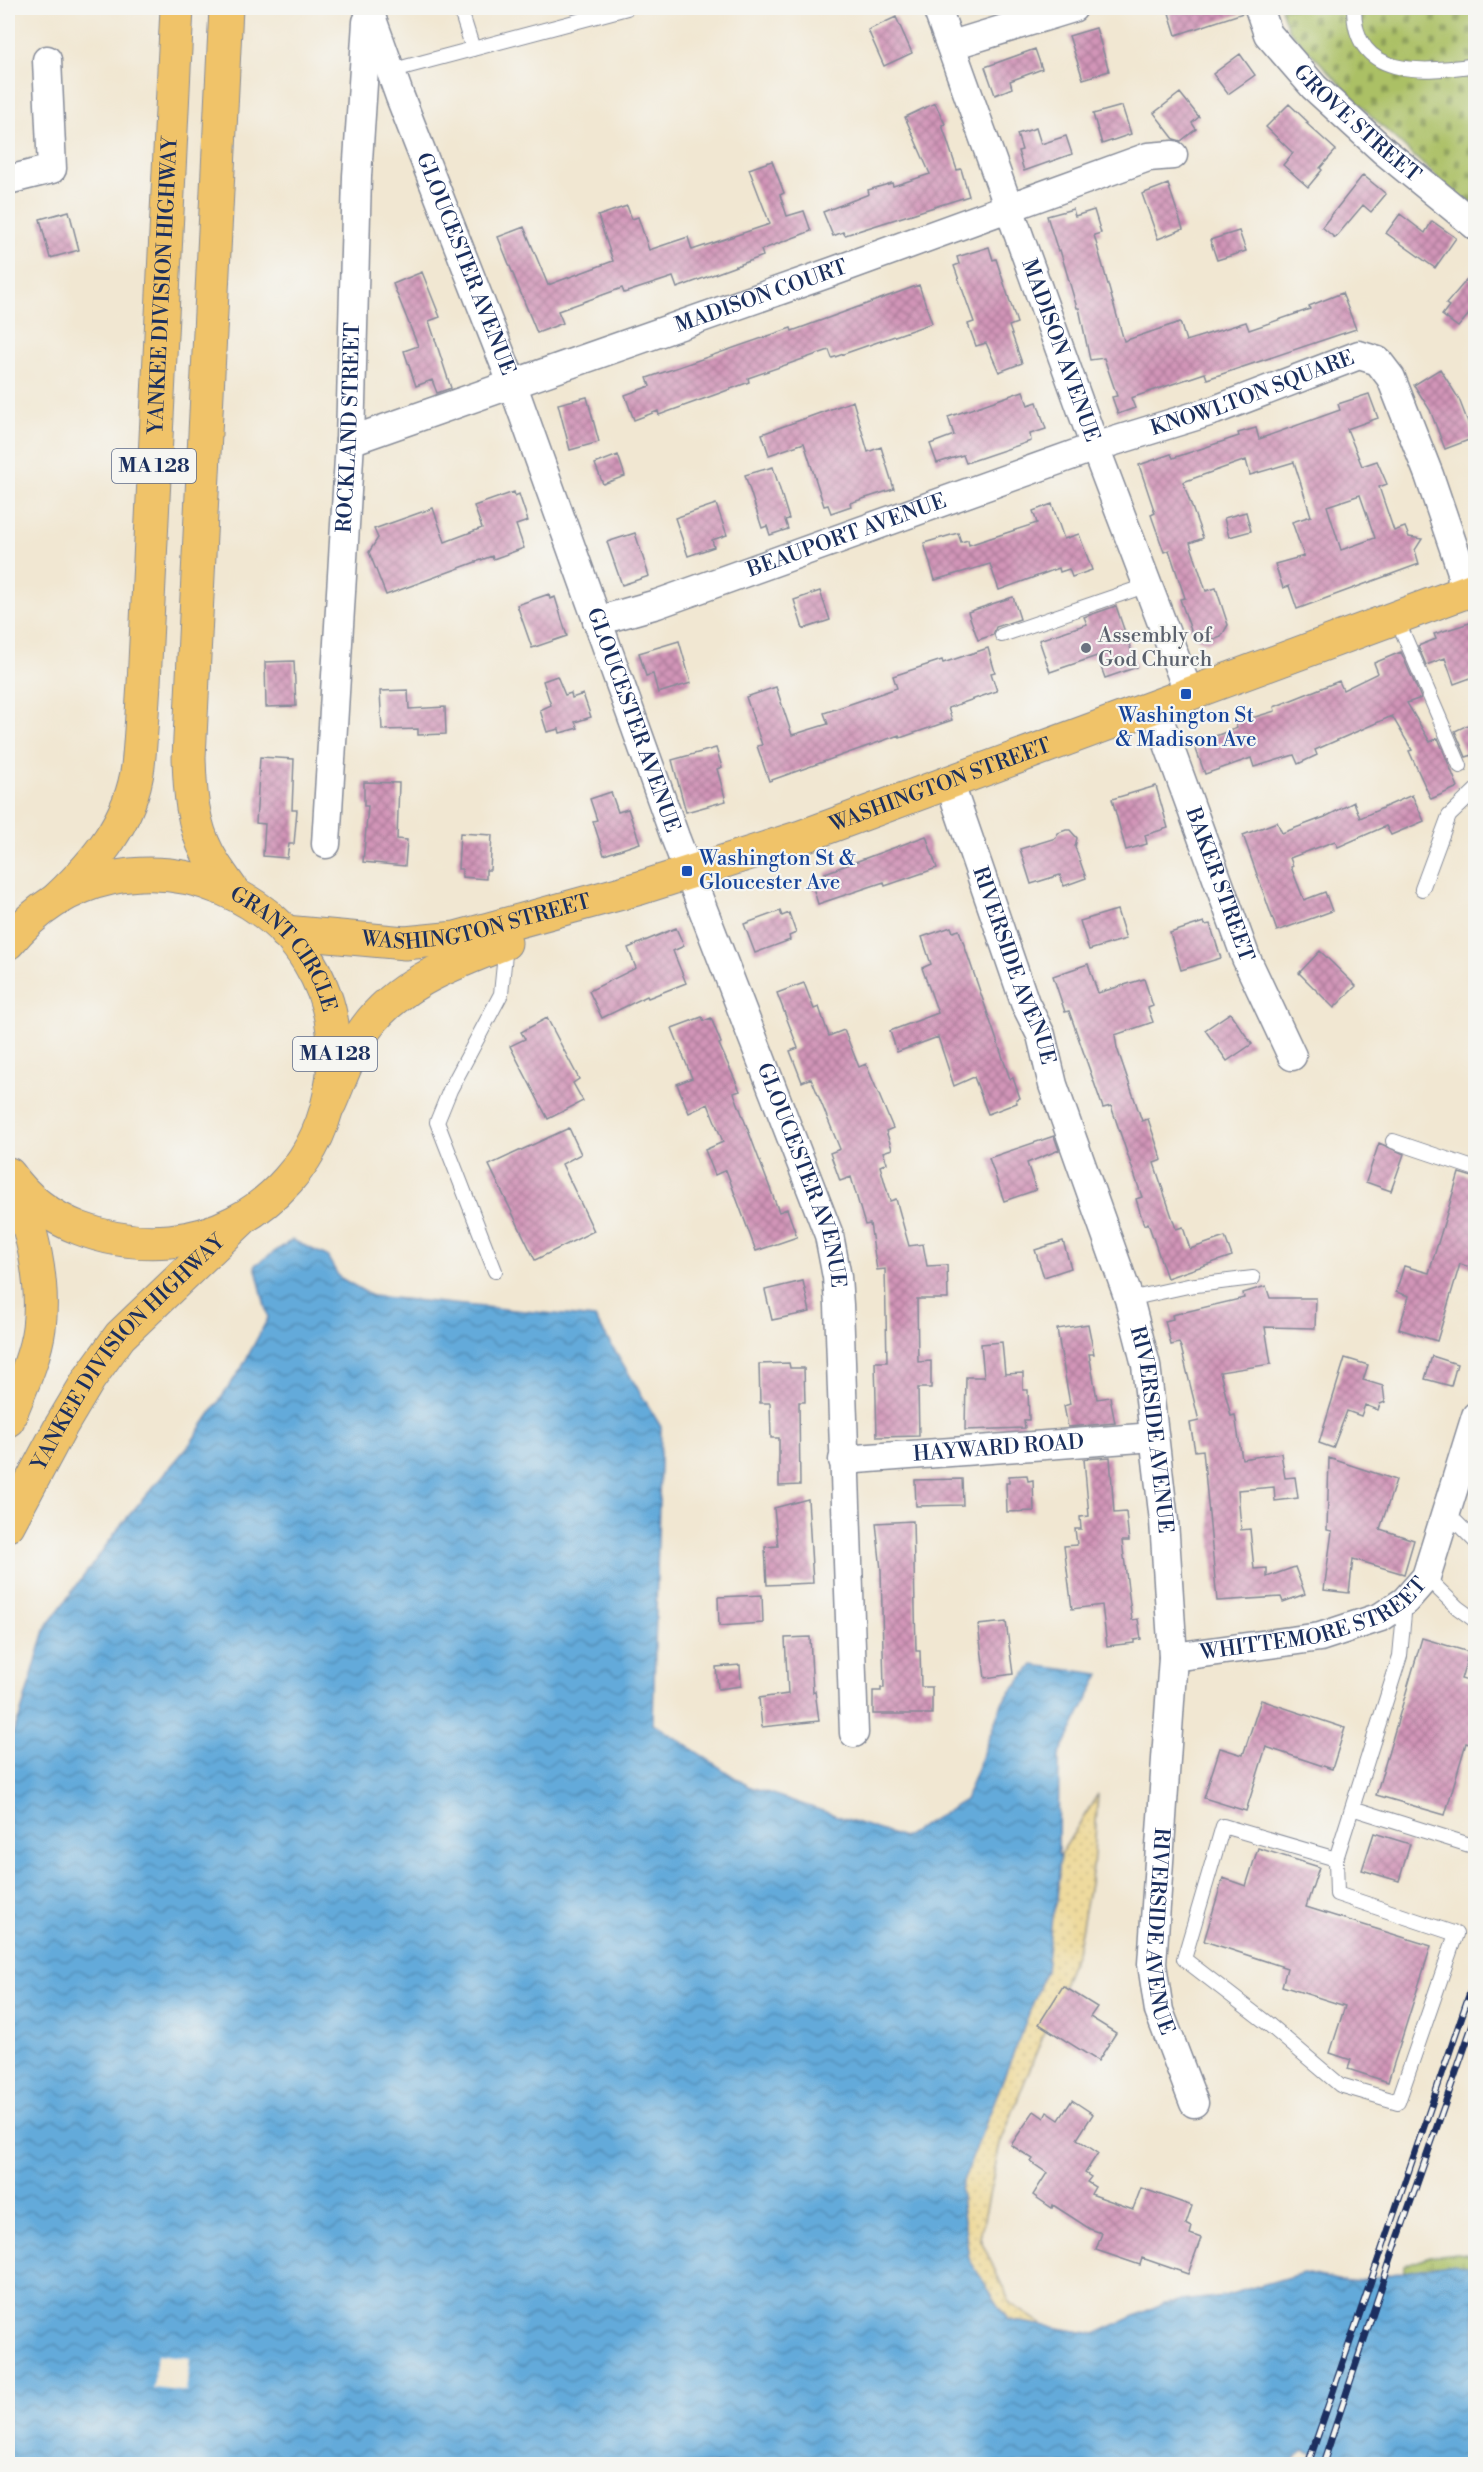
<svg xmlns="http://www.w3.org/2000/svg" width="1483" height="2472" font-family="'Libre Bodoni',serif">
	<defs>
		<pattern id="wetland-marsh" width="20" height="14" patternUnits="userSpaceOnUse" patternTransform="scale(1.5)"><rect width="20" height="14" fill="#abc065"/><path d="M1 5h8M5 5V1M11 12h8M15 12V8" fill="none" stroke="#8a9c56"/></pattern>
		<pattern id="sand-dots" width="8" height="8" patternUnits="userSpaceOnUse" patternTransform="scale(1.5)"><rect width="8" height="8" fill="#eeda9e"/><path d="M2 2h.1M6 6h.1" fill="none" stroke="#ccbb8a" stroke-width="1.8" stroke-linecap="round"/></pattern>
		<pattern id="cemetery-stones" width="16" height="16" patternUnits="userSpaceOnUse" patternTransform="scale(1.5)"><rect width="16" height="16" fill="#abc065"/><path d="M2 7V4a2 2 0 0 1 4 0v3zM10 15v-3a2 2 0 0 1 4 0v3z" fill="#8a9c56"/></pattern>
		<pattern id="water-waves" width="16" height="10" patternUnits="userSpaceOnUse" patternTransform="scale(1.5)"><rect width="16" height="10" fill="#63aada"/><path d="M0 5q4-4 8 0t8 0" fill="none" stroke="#518bb4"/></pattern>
		<pattern id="building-cross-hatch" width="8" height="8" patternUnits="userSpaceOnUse" patternTransform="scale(1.5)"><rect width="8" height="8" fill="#d295b8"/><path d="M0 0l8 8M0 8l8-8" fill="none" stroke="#aa7a99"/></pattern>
	</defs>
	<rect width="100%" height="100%" fill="#f6f6f2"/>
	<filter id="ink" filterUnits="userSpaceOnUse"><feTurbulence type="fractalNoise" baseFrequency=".0167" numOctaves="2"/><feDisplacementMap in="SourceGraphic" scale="12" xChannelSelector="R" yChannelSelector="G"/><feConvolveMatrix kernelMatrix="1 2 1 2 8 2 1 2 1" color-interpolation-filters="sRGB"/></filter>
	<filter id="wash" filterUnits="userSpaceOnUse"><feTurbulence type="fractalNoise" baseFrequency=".008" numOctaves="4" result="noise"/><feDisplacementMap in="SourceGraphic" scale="24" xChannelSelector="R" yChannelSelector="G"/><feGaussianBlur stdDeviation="1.35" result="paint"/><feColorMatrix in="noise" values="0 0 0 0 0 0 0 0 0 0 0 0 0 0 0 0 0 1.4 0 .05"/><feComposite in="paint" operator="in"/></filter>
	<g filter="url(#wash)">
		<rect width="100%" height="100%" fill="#f1e7d2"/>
		<path fill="url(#wetland-marsh)" stroke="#637862" stroke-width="1.5" d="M1457,2253L1475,2256V2303L1403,2292L1404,2265L1430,2256Z"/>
		<path fill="url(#sand-dots)" stroke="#84847e" stroke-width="1.5" d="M1098,1794L1093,1868L1078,1947L1000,2144L980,2238L1010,2303L1070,2343L981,2323L956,2200L1055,1863Z"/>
		<path fill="url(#cemetery-stones)" stroke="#637862" stroke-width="1.5" d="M1281,8H1475V208L1457,196L1374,119L1288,29Z"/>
		<path fill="url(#water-waves)" stroke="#3f6c9c" stroke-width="1.5" d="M292,1240L327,1256L339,1277L372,1296L595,1318L661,1427L653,1723L748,1786L903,1838L965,1800L1003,1701L1033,1665L1100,1674L1059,1756L1058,1855L1060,1856L1057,1901L1052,1917L1046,1970L960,2189L969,2259L1008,2320L1095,2334L1164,2303L1224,2296L1303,2273L1348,2282L1454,2263L1475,2268V2464H1341L1304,2451L1286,2464H8V1744L20,1716L46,1627L125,1520L190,1444L241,1369L268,1318L255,1265Z"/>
		<path fill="#f1e7d2" d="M157,2354L190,2358L186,2392L153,2388Z"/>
		<g id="blocks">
			<path fill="url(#building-cross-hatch)" fill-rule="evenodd" d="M1186,8H1243V13L1176,35L1169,13Z
				M896,17L912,53L884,66L868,30Z
				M1096,28L1109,71L1083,79L1069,36Z
				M1035,49L1042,69L1010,81L1012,88L995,95L985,67Z
				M1240,54L1255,75L1228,94L1213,74Z
				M1180,93L1199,117L1192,123L1196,129L1181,141L1174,139L1154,113Z
				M935,103L945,124L942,125L957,170L961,169L969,196L845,235L843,232L833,236L823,212L869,194L868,190L892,183L893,186L930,174L905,117Z
				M1289,104L1308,122L1306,123L1336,150L1320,168L1322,170L1308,187L1283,165L1293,153L1266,127Z
				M1122,106L1131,134L1102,144L1093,114Z
				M1036,128L1041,144L1066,136L1072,154L1024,171L1018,151L1022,150L1017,134Z
				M772,161L784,193L780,195L787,216L804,211L811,231L761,250L763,256L677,288L673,277L624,293L622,288L558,311L563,323L537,333L498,237L524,227L548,285L613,261L598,216L627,206L632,219L638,217L649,250L688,237L692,250L770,224L749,169Z
				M1363,175L1386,194L1371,212L1363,205L1335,238L1322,227Z
				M1168,184L1183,229L1158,239L1142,194Z
				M1073,209L1075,216L1094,210L1101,233L1094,235L1124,341L1180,322L1186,341L1246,322L1249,330L1310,309L1309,306L1342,293L1356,329L1207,379L1205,373L1131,398L1135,408L1118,414L1112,397L1117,396L1104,358L1090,360L1079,308H1077L1060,250L1058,251L1047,216Z
				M69,211L79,250L50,258L40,219Z
				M1400,214L1425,233L1432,221L1456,238L1435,268L1386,233Z
				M1239,231L1246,251L1217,260L1210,240Z
				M989,247L993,260L996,259L1017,323L1009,326L1022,363L999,372L986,343L976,346L968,324L974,322L954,266L959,264L957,257Z
				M1476,269V306L1458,327L1442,315L1449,306L1446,304Z
				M422,272L440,317L429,321L451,388L437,393L432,380L416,386L404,351L418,346L393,284Z
				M919,285L932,323L832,358L829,350L748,378L749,382L720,393L659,415L658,411L634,420L625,395L650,386L647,378L791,328L792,331Z
				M1440,369L1459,399L1474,438L1445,449L1430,410L1414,385Z
				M1023,391L1028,405L1037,402L1046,429L1030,434L1031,441L966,463L963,455L937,463L930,444L954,435L948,417Z
				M1369,394L1378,418L1347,429L1362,466L1377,461L1387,484L1379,487L1394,531L1405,527L1409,537L1422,539L1415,550L1419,564L1297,609L1289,586L1283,588L1275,564L1304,556L1292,522L1311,516L1294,462L1250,475L1246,460L1183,482L1203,538L1190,543L1206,591L1216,588L1228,625L1221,637L1207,643L1193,636L1180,599L1185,598L1169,550L1164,552L1151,515L1155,513L1139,465L1171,454L1173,458L1239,436L1238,433L1256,428L1259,439L1340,410L1338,404ZM1360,495L1375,538L1341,550L1327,506Z
				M587,397L599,442L570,450L558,404Z
				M853,401L868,452L881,447L894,489L850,503L851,506L831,513L828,505L824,506L804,443L769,455L762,434Z
				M618,455L625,476L603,484L595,464Z
				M773,467L789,519L785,520L788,529L770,535L767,526L762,528L745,475Z
				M514,492L515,496L519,494L528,521L516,525L524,548L493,559L492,556L386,595L369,552L378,538L374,529L433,508L445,542L482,528L474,506Z
				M716,504L727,535L712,540L714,547L688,556L675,518Z
				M1052,504L1064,539L1079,534L1092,570L1072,577L1069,569L1060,572L1059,568L999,590L990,564L935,580L924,543L958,533L961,542L968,540L969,545L1037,523L1033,511Z
				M1246,512L1251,531L1229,537L1224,518Z
				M635,533L649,576L622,585L607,542Z
				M820,591L830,620L803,629L794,600Z
				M549,594L550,599L555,597L567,636L532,648L517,605Z
				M1013,597L1020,619L996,627L993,635L978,640L968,612Z
				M1116,606L1137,667L1105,678L1097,656L1050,672L1039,640L1087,624L1084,617Z
				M1476,621V676L1454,684L1445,658L1426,665L1418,646L1436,639L1434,634Z
				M679,641L691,683L658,693L653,674L646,676L639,653Z
				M988,648L995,672L991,673L997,691L948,708L952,720L900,738L899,735L769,781L757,746L762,745L746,697L776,687L792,735L828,724L824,713L897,688L893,676L942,660L943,663Z
				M1401,652L1421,698L1407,703L1430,742L1438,738L1458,787L1431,799L1409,751L1412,750L1392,716L1315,750L1317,755L1298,764L1294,755L1254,767L1251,758L1205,774L1194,744L1237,728L1235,723L1275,711L1274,707L1339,681L1343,690L1378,673L1374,663Z
				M294,661L296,706L266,707L265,662Z
				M557,676L565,695L571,693L572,698L583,694L591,717L575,722L578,728L560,733L559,729L547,732L540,710L551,705L543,681Z
				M408,690L409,709L445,707L446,734L418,735V729L382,730L380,691Z
				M1476,721V754L1466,757L1455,731Z
				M716,748L722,767L717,769L726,801L686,812L672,760Z
				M260,757L294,759L292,810H297L294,844H289L287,858L263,856L265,824L256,823Z
				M364,782L399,783L397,839L407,840L405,866L363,862L368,806H364Z
				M1156,786L1168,828L1145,835L1147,844L1126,850L1112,799Z
				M611,792L618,812L628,809L640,843L604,855L593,821L597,820L590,799Z
				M1412,795L1424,821L1391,835L1386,826L1338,847L1335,841L1290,858L1293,866L1291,867L1304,900L1325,892L1332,911L1277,931L1243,835L1277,822L1282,833L1325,817L1354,802L1360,818Z
				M1066,830H1070L1077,838L1075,847L1086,878L1064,886L1060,875L1031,884L1020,849L1056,838L1058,833Z
				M460,833L492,835L490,870H486V879L462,877V869H458Z
				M926,836L937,868L885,886L884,882L818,904L812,884L827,879L825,873Z
				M1117,910L1126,939L1089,950L1080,921Z
				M780,911L782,916L789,913L796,933L789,936L790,940L755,953L744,924Z
				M1204,922L1205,925L1210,924L1221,958L1181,970L1170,933Z
				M951,927L953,932L959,930L1010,1079L1013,1078L1020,1098L1016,1099L1017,1103L988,1114L974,1077L954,1086L938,1037L897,1052L890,1031L938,1013L922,968L931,964L922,937Z
				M676,928L684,946L673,951L686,983L648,998L647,996L602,1018L589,991L636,968L628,948Z
				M1320,951L1356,986L1334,1008L1299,973Z
				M1088,964L1098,993L1144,979L1153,1006L1148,1008L1153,1022L1115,1035L1117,1048L1142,1121L1148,1119L1162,1160L1154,1163L1176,1229L1183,1227L1190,1249L1225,1237L1232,1256L1167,1278L1148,1223L1144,1225L1136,1199L1142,1197L1111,1106L1103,1108L1069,1011L1065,1012L1053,976Z
				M804,983L814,1009L819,1007L829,1036L844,1030L859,1067L866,1064L893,1128L886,1131L892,1149L883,1152L887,1163L880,1166L890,1201L896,1199L909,1246L923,1244L927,1266L947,1265L948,1299H917L918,1362L931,1361V1388H918L919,1436L877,1437L875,1362H887L885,1269L877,1270L870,1224L865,1225L851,1177L840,1181L830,1153L840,1149L811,1078L802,1082L790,1051L798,1048L777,993Z
				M1230,1013L1252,1044L1227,1061L1205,1030Z
				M702,1017L704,1021L711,1018L721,1043L719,1044L740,1091L734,1093L779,1212L787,1209L797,1237L756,1251L726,1170L715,1175L705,1150L723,1142L708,1104L689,1113L677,1084L692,1078L672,1028Z
				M547,1018L579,1079L573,1083L583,1101L548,1119L510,1046L525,1039L521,1032Z
				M569,1128L581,1154L562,1164L594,1231L535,1260L489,1165Z
				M1054,1136L1059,1150L1027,1163L1036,1190L1004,1201L989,1158Z
				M1379,1143L1404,1154L1391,1191L1366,1182Z
				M1459,1173L1476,1178V1269L1460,1264L1437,1341L1399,1329L1409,1296L1396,1292L1404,1266L1429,1273Z
				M1063,1241L1071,1268L1044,1277L1035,1250Z
				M803,1281L810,1312L772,1320L765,1290Z
				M1266,1286L1270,1298H1316L1315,1328L1265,1327L1271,1364L1220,1372L1231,1416L1235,1415L1242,1459L1281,1453L1285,1478L1295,1477L1298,1498L1275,1501L1274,1487L1238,1490L1241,1530L1250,1529L1254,1569L1267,1568V1577L1295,1567L1305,1594L1283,1602L1281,1597L1217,1601L1203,1450L1195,1451L1190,1423L1199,1421L1181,1347L1179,1343L1171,1345L1165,1321L1173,1319L1172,1315L1244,1298L1243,1293Z
				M1088,1324L1094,1354H1089L1097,1399L1110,1397L1115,1423L1068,1427L1064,1406L1070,1404L1057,1329Z
				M1002,1342L1005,1374L1023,1373V1390H1028L1029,1420H1024L1025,1428L965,1430L966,1377H984L981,1344Z
				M1432,1356L1457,1364L1451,1386L1425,1379Z
				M1345,1358L1368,1365L1363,1380L1383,1386L1385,1402L1380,1404L1378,1410L1365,1405L1361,1416L1347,1411L1333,1448L1319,1443Z
				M789,1363L790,1368H804L805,1402H799L800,1485L779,1486V1438H771L770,1403H760L759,1364Z
				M1110,1457L1114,1513L1126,1512L1129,1541H1122L1132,1620L1138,1619L1141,1639L1134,1640V1643L1107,1646L1102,1605L1072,1609L1064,1546L1077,1545L1075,1529H1081L1080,1517L1089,1516L1084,1459Z
				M1329,1458L1396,1480L1380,1529L1414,1540L1404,1574L1353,1559L1349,1593L1324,1590L1332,1531L1327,1530Z
				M1027,1475L1028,1481L1033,1480L1034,1511L1007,1512L1006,1483H1009V1476Z
				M962,1479L963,1505L916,1506L915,1480Z
				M808,1499L813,1583L767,1585L765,1547L778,1546L774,1508Z
				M913,1521L916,1651H920L921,1687H932V1714H873V1691H881V1688H884L881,1570L876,1523Z
				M762,1595L763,1623L719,1626L718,1597Z
				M1006,1622L1013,1674L985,1678L978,1625Z
				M810,1637L813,1692L815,1691L819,1721L762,1727L759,1698L788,1694L785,1638Z
				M1422,1638L1469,1652L1461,1679L1476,1683V1746L1466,1743L1445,1815L1376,1795Z
				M740,1665L741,1686L718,1689L716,1667Z
				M1261,1700L1345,1728L1332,1769L1266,1747L1246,1811L1204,1798L1220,1748L1243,1755Z
				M1374,1833L1410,1844L1399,1881L1362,1870Z
				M1258,1848L1319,1867L1306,1907L1431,1946L1388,2082L1348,2069L1351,2060L1330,2053L1345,2006L1282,1986L1287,1968L1204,1941L1223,1878L1246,1886Z
				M1063,1986L1097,2007L1090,2017L1116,2033L1098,2061L1039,2024Z
				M1072,2100L1093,2114L1077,2139L1098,2153L1085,2173L1091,2177L1087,2182L1095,2187L1091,2194L1133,2209L1141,2188L1192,2206L1186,2224L1192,2227L1190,2234L1201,2238L1188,2274L1142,2258L1140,2265L1096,2250L1102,2233L1090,2229L1053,2205L1052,2208L1033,2195L1047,2173L1031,2162L1033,2159L1011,2145L1034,2111L1044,2118L1047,2112L1059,2120Z"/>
		</g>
	</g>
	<g filter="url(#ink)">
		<use href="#blocks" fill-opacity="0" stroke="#868b98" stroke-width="1.5"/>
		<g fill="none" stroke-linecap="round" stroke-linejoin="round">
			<defs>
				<path id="service" d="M460,8L473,49
					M1354,8C1354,79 1423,73 1476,65
					M390,71L627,8
					M1396,617L1460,766
					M1002,635L1148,585
					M1422,889L1449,816L1476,790
					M1393,1141L1476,1169
					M495,1271L437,1122L450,1090L501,994L506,944
					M1129,1299L1188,1286L1253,1278
					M1446,1512L1476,1542
					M1426,1577L1458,1608L1476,1621
					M1352,1808L1476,1847
					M1336,1859L1337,1894L1456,1934L1398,2102L1340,2085L1267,2023L1184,1959L1223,1826L1336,1859L1400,1656L1405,1603"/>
				<g id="minor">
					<path id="s1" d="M368,8L400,97L512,383L675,837L829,1235L837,1277L839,1305L854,1733"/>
					<path id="s2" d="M937,8L1095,447L1189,694"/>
					<path id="s3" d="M1259,8L1268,34L1314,87L1384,151L1476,226"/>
					<path d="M952,45L1073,8"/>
					<path d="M8,180L52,169L47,60"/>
					<path id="s4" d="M350,441L829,273L1148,157L1173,155"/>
					<path id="s5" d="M597,621L657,604L1095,447L1215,410L1359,355L1378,361L1391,378L1429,475L1462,572L1461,594"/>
					<path id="s6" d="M1155,708L1246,958L1292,1056"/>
					<path id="s7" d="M947,783L954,796L1025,1003L1041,1035L1053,1085L1129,1299L1146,1365L1164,1521L1173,1657L1152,1964L1159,2011L1194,2103"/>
					<path id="s8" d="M326,844L350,441L357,176L367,22"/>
					<path id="s9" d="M843,1460L1154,1437"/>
					<path id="s10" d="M1173,1657L1320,1637L1381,1617L1405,1601L1426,1577L1476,1416"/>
				</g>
				<g id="primary">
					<path id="s11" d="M285,932L405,943L456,938L640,888L801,837L1476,588"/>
					<path d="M330,1103C341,1078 350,1050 366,1028C399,982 455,963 505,943"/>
				</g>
				<g id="trunk">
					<path d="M226,8L189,758C190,791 192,824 208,854C215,867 225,880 234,893"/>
					<path id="s12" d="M58,898C96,862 131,821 138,766C141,739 142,711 144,683L177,8"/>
					<path id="s13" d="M8,943C125,798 359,899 332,1082C327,1119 313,1152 288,1180C257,1215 216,1237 170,1241C110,1246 44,1225 9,1174"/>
				</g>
				<g id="motorway">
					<path d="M8,1420C19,1391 35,1359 39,1328C45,1279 31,1229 15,1183"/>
					<path id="s14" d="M8,1525L61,1426L89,1379L120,1336L242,1219"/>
				</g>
			</defs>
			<use href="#service" stroke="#868b98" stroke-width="16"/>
			<use href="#minor" stroke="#868b98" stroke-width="31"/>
			<use href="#primary" stroke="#868b98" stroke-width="35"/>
			<use href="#trunk" stroke="#868b98" stroke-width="35"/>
			<use href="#motorway" stroke="#868b98" stroke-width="35"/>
			<use href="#service" stroke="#fff" stroke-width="14"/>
			<use href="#minor" stroke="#fff" stroke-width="28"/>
			<use href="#primary" stroke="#f0c369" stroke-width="33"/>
			<use href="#trunk" stroke="#f0c369" stroke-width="33"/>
			<use href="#motorway" stroke="#f0c369" stroke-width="33"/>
			<defs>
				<path id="rail" d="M1308,2464L1476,1975
					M1323,2464L1391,2258L1476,2015"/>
			</defs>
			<use href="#rail" stroke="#1b2f5e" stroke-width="7"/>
			<use href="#rail" stroke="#f6f6f2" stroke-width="4.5" stroke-dasharray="14" stroke-linecap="butt"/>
		</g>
	</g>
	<circle fill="#6b7280" stroke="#f6f6f2" stroke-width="2" cx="1086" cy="648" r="6"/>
	<g fill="#1a4fb4" stroke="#f6f6f2" stroke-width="2">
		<rect x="1180" y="688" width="12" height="12" rx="3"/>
		<rect x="681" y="865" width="12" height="12" rx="3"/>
	</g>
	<g text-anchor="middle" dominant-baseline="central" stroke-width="4.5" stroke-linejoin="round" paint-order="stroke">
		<g fill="#f6f6f2" stroke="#5d6b8a" stroke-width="1.5">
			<rect x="112" y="449" width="84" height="34" rx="4.5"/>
			<rect x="293" y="1037" width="84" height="34" rx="4.5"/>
		</g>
		<g font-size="20" font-weight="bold" fill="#1b2f5e">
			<text x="154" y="466">MA 128</text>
			<text x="335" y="1054">MA 128</text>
		</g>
		<g font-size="21" fill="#1b2f5e" stroke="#f6f6f2">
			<text stroke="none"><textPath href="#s3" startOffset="154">GROVE STREET</textPath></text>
			<text stroke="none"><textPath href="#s1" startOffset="274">GLOUCESTER AVENUE</textPath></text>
			<text stroke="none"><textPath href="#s12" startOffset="639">YANKEE DIVISION HIGHWAY</textPath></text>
			<text stroke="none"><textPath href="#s4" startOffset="436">MADISON COURT</textPath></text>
			<text stroke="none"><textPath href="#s2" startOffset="364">MADISON AVENUE</textPath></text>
			<text stroke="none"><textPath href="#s5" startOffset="694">KNOWLTON SQUARE</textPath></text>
			<text stroke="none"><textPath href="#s8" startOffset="417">ROCKLAND STREET</textPath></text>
			<text stroke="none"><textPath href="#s5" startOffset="264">BEAUPORT AVENUE</textPath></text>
			<text stroke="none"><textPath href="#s1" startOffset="760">GLOUCESTER AVENUE</textPath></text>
			<text stroke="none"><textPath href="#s11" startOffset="680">WASHINGTON STREET</textPath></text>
			<text stroke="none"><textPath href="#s6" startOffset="188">BAKER STREET</textPath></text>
			<text stroke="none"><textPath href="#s11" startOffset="194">WASHINGTON STREET</textPath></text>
			<text stroke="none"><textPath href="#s13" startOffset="327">GRANT CIRCLE</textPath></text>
			<text stroke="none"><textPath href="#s7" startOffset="195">RIVERSIDE AVENUE</textPath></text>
			<text stroke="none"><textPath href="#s1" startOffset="1246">GLOUCESTER AVENUE</textPath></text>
			<text stroke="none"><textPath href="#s14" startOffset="212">YANKEE DIVISION HIGHWAY</textPath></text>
			<text stroke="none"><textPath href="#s7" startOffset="681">RIVERSIDE AVENUE</textPath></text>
			<text stroke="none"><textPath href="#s9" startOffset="156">HAYWARD ROAD</textPath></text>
			<text stroke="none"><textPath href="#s10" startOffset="148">WHITTEMORE STREET</textPath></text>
			<text stroke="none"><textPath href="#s7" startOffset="1185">RIVERSIDE AVENUE</textPath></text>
		</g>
		<g font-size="21" fill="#5b616d" stroke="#f6f6f2" text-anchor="start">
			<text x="1098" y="636">Assembly of<tspan x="1098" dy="24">God Church</tspan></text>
		</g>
		<g font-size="21" fill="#164399" stroke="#f6f6f2">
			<text x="1186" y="716">Washington St<tspan x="1186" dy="24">&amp; Madison Ave</tspan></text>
			<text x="699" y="859" text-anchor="start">Washington St &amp;<tspan x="699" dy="24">Gloucester Ave</tspan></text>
		</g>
	</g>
	<rect width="1483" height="2472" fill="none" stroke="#f6f6f2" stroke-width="30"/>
</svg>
